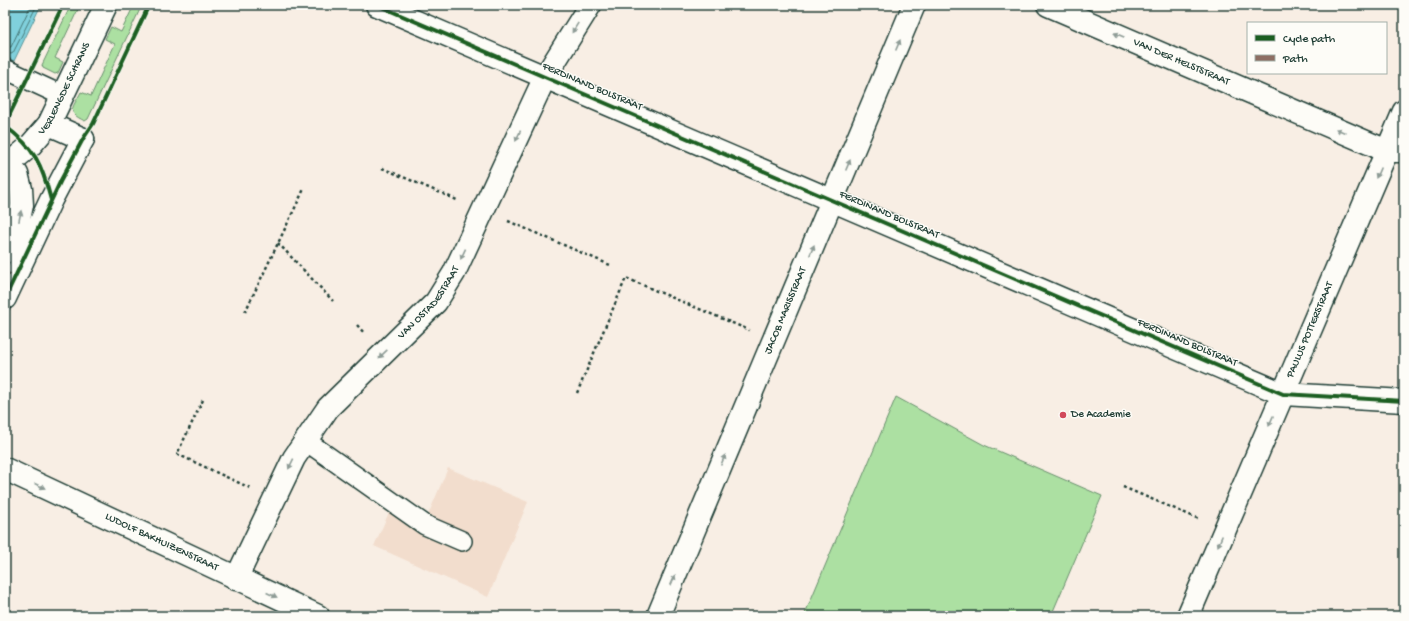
<svg xmlns="http://www.w3.org/2000/svg" width="1409" height="621" font-family="'Gochi Hand',sans-serif">
	<rect width="100%" height="100%" fill="#f8eee4"/>
	<filter id="ink" filterUnits="userSpaceOnUse"><feTurbulence type="fractalNoise" baseFrequency=".025" numOctaves="2"/><feDisplacementMap in="SourceGraphic" scale="8" xChannelSelector="R" yChannelSelector="G"/><feConvolveMatrix kernelMatrix="1 2 1 2 8 2 1 2 1" color-interpolation-filters="sRGB"/></filter>
	<g filter="url(#ink)">
		<path fill="#f2ddcd" d="M328,442V448L403,505L428,515L448,468L528,502L488,597L374,546L391,508L317,457L312,458Z"/>
		<path fill="#ace0a2" stroke="#668e6b" d="M71,5H80L55,58L63,62L58,73L55,74L43,68L42,65Z
			M134,5H142L88,119L85,121C65,112 73,108 81,92L91,96L115,44L105,39L111,27L121,32Z
			M896,397L984,445L1102,496L1051,616H804Z"/>
		<path fill="#80d0dc" stroke="#599599" d="M8,5H41L14,61L5,56V17Z"/>
		<g fill="none" stroke-linecap="round" stroke-linejoin="round">
			<path stroke="#467877" stroke-width="1" d="M5,47H11L31,5
				M5,52L11,54L13,53L37,5"/>
			<defs>
				<path id="service" d="M5,69L63,96
					M306,441L425,525L462,541"/>
				<g id="minor">
					<path id="s1" d="M1048,5L1387,151H1404"/>
					<path d="M5,298L51,200L83,139"/>
					<path id="s2" d="M5,469L318,616"/>
					<path id="s3" d="M236,579L294,458L328,408L436,302L454,273L545,77L590,5"/>
					<path id="s4" d="M658,616L914,5"/>
					<path id="s5" d="M1188,616L1404,111"/>
				</g>
				<g id="tertiary">
					<path d="M377,5L1283,394L1404,401"/>
					<path d="M49,124L83,139"/>
					<path d="M5,159L17,174L21,189L22,205L18,224L5,252"/>
					<path id="s6" d="M5,167L29,147L49,124L106,5"/>
				</g>
			</defs>
			<use href="#service" stroke="#1f3d34" stroke-width="22"/>
			<use href="#minor" stroke="#1f3d34" stroke-width="25"/>
			<use href="#tertiary" stroke="#1f3d34" stroke-width="25"/>
			<path stroke="#1f3d34" stroke-width="2.5" stroke-dasharray="3 3" stroke-linecap="butt" d="M382,168L457,200
				M508,221L610,265
				M278,243L333,301
				M245,312L304,189
				M357,325L365,334
				M577,393L626,278L749,330
				M203,400L177,454L250,488
				M1123,487L1199,519"/>
			<use href="#service" stroke="#fdfcf7" stroke-width="19"/>
			<use href="#minor" stroke="#fdfcf7" stroke-width="22"/>
			<use href="#tertiary" stroke="#fdfcf7" stroke-width="22"/>
			<path stroke="#8d6e63" stroke-width="3" stroke-dasharray="6 3" stroke-linecap="butt" d="M5,272L15,277"/>
			<defs>
				<path id="cycleway" d="M377,5L1283,394L1404,401
					M5,124L63,5
					M5,126C35,148 42,165 51,200
					M5,298L61,180L83,139L93,124L149,5"/>
			</defs>
			<use href="#cycleway" stroke="#fdfcf7" stroke-width="6"/>
			<use href="#cycleway" stroke="#1b5e20" stroke-width="4"/>
		</g>
		<defs><path id="oneway-solid" d="M-6-.8H1V-3.2L6.5 0L1 3.2V.8H-6Z"/></defs>
		<g fill="#8e9c96">
			<use href="#oneway-solid" transform="translate(575 28) rotate(122)"/>
			<use href="#oneway-solid" transform="translate(1119 35) rotate(-157)"/>
			<use href="#oneway-solid" transform="translate(898 45) rotate(-67)"/>
			<use href="#oneway-solid" transform="translate(1341 131) rotate(-157)"/>
			<use href="#oneway-solid" transform="translate(518 136) rotate(115)"/>
			<use href="#oneway-solid" transform="translate(848 165) rotate(-67)"/>
			<use href="#oneway-solid" transform="translate(1378 173) rotate(113)"/>
			<use href="#oneway-solid" transform="translate(20 216) rotate(-79)"/>
			<use href="#oneway-solid" transform="translate(812 250) rotate(-67)"/>
			<use href="#oneway-solid" transform="translate(463 254) rotate(115)"/>
			<use href="#oneway-solid" transform="translate(383 354) rotate(136)"/>
			<use href="#oneway-solid" transform="translate(1271 421) rotate(113)"/>
			<use href="#oneway-solid" transform="translate(723 460) rotate(-67)"/>
			<use href="#oneway-solid" transform="translate(291 464) rotate(116)"/>
			<use href="#oneway-solid" transform="translate(40 486) rotate(25)"/>
			<use href="#oneway-solid" transform="translate(1220 541) rotate(113)"/>
			<use href="#oneway-solid" transform="translate(673 580) rotate(-67)"/>
			<use href="#oneway-solid" transform="translate(272 595) rotate(25)"/>
		</g>
	</g>
	<circle fill="#d1495b" stroke="#fdfcf7" stroke-width="1.5" cx="1063" cy="415" r="4"/>
	<g text-anchor="middle" dominant-baseline="central" stroke-width="3" stroke-linejoin="round" paint-order="stroke">
		<g font-size="11" fill="#1f3d34" stroke="#fdfcf7">
			<text stroke="none"><textPath href="#s1" startOffset="145">VAN DER HELSTSTRAAT</textPath></text>
			<text transform="translate(592 87) rotate(23)">FERDINAND BOLSTRAAT</text>
			<text stroke="none"><textPath href="#s6" startOffset="100">VERLENGDE SCHRANS</textPath></text>
			<text transform="translate(889 215) rotate(23)">FERDINAND BOLSTRAAT</text>
			<text stroke="none"><textPath href="#s3" startOffset="341">VAN OSTADESTRAAT</textPath></text>
			<text stroke="none"><textPath href="#s4" startOffset="331">JACOB MARISSTRAAT</textPath></text>
			<text stroke="none"><textPath href="#s5" startOffset="311">PAULUS POTTERSTRAAT</textPath></text>
			<text transform="translate(1187 343) rotate(23)">FERDINAND BOLSTRAAT</text>
			<text stroke="none"><textPath href="#s2" startOffset="173">LUDOLF BAKHUIZENSTRAAT</textPath></text>
		</g>
		<g font-size="11" fill="#1f3d34" stroke="#fdfcf7" text-anchor="start">
			<text x="1071" y="415">De Academie</text>
		</g>
	</g>
	<rect width="1409" height="621" fill="none" stroke="#fdfcf7" stroke-width="20"/>
	<rect x="10" y="10" width="1389" height="601" fill="none" stroke="#1f3d34" stroke-width="1.5" filter="url(#ink)"/>
	<rect x="1247" y="22" width="140" height="52" fill="#fdfcf7" stroke="#a4b0a9"/>
	<rect x="1255" y="35" width="20" height="6" fill="#1b5e20" stroke="#a4b0a9"/>
	<text x="1283" y="42" font-size="12" fill="#1f3d34">Cycle path</text>
	<rect x="1255" y="55" width="20" height="6" fill="#8d6e63" stroke="#a4b0a9"/>
	<text x="1283" y="62" font-size="12" fill="#1f3d34">Path</text>
</svg>
